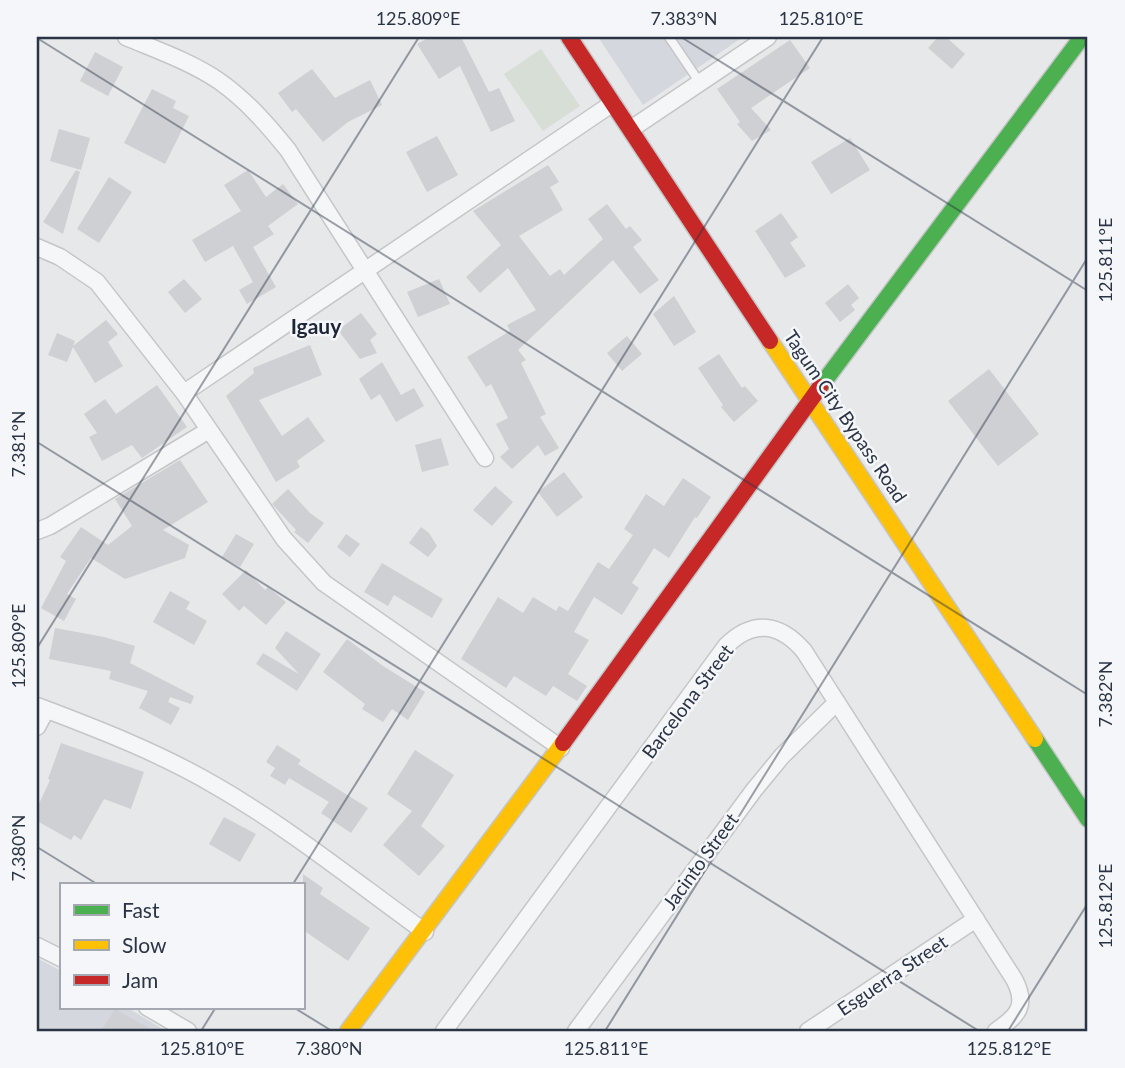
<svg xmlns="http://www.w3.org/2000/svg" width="1125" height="1068" font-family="Lato,sans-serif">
	<rect width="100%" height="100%" fill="#e6e8ea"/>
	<path fill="#d4d7dd" d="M598,37H743L643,105Z
		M37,958L61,971V1007H126L166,1031H37Z"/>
	<path fill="#d6ded6" d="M541,49L580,106L543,131L504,74Z"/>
	<path fill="#ced0d3" d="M430,37H461L489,92L499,88L515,121L491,132L460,66L439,79L417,44Z
		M938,37H946L965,54L952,69L928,48Z
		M790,40L810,68L751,108L771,130L752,141L737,124L740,122L717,89Z
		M95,52L123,67L108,96L80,81Z
		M312,69L335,98L370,80L382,105L348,122L323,142L296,109L292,112L278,93Z
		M152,89L176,101L173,108L189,116L165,164L124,143Z
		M59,129L90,138L81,170L50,161Z
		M437,136L458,175L427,192L406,152Z
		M850,138L870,170L831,194L811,162Z
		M548,165L559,182L550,187L563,210L519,236L550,276L560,269L564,275L603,239L588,219L607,204L626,229L630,226L642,240L633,247L659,280L640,294L613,260L518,350L526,360L521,363L546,414L540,417L559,448L545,456L538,445L512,469L500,457L509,449L496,424L508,418L491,384L486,387L467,357L510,331L507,325L536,310L508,268L480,293L466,277L501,245L473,211Z
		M76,170L80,172L63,234L43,222Z
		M248,170L266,197L283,184L298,204L268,226L274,234L253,247L276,287L247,304L239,290L253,282L233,246L205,262L192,240L241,211L224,185Z
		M109,177L132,192L99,243L77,229Z
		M781,213L798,237L790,243L806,266L785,278L755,231Z
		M184,279L202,299L185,313L168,292Z
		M439,279L450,304L418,317L407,292Z
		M848,284L859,298L851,305L855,310L840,322L825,303Z
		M674,296L696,332L674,346L653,314Z
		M361,313L377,334L370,340L377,353L360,359L338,330Z
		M106,320L118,334L108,342L123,366L95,383L73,347L67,362L48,355L57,333L75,341L73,346Z
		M627,336L642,354L622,371L607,353Z
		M310,345L322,375L259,400L282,436L308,417L325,441L297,461L300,467L276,482L226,396L254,373L253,368Z
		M719,354L742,388L745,386L758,401L734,422L721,407L723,405L698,368Z
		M382,362L401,395L414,388L424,406L396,422L380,394L371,400L359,379Z
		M989,369L1039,434L998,466L948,401Z
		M157,385L187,427L142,458L132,445L102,461L89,437L97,433L84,414L105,399L116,414Z
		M441,438L449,465L422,472L415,445Z
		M180,460L208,502L163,530L189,545L185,558L125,579L91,558L67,594L76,599L64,621L41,608L66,561L60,557L81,527L108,545L132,526L115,499Z
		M564,472L583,497L557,517L538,492Z
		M683,478L711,497L697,518L695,517L669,558L654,548L632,583L639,588L622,615L594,597L574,632L589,640L568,674L587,686L577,701L553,686L546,696L514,676L506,688L461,659L498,597L523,613L533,597L556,611L559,606L568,611L598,562L609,569L633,535L624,529L646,494L664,506Z
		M495,486L513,502L492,526L473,510Z
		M288,489L310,513L324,523L308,543L294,532L296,530L272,504Z
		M421,527L429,533L437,546L428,557L409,543Z
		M236,534L254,544L240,567L222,557Z
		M346,534L360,544L350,557L337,547Z
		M382,563L443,599L432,618L394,595L388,606L364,592Z
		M246,570L265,590L268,587L286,602L266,625L244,606L239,611L222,594Z
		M170,591L190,602L186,609L207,621L194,645L153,622Z
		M55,628L104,637L135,646L130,663L194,696L191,704L170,697L168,702L180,708L171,725L139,708L148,691L109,679L111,671L49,659Z
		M286,631L321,654L297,691L256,664L263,653L299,674L275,648Z
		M347,639L383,666L425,692L408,720L392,709L383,722L362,709L365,704L323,672Z
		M61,743L144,772L131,809L104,799L81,840L74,835L71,840L37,821V808L50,780L48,779Z
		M277,745L301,760L298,764L368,808L351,833L321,813L329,802L289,778L285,785L270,776L275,768L266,762Z
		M415,750L454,775L421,826L445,846L419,876L383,845L412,811L387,794Z
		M224,817L256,834L240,862L209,844Z
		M303,874L323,888L320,894L370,928L348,961L303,930Z
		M115,1009L154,1031H101Z"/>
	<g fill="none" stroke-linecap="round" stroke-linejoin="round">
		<defs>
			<path id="lane" d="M669,37L700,83"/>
			<path id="street" d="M126,37C157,50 191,62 219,81C246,100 267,124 288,150L485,458
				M631,129L768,37
				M37,247L60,257L97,282L184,393L284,539L324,583L561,748
				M184,393L613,103
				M37,531L50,526L209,430
				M37,706C98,729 160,753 216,786C289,828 357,883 425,932
				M37,727L46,710
				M37,946L61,958
				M147,1007L188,1031
				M444,1031L726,646C753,619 780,623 804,651L1014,979C1028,1005 1018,1016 996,1031
				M576,1031L754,790L782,756L837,702
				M808,1031L976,919"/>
			<path id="fast" d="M820,387L1082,37
				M1035,739L1088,819"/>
			<path id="slow" d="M770,341L1035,739
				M348,1031L563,743"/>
			<path id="jam" d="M569,37L770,341
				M563,743L820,387"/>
		</defs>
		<use href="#lane" stroke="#c4c6c8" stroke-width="11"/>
		<use href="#street" stroke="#c4c6c8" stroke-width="19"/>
		<use href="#fast" stroke="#c4c6c8" stroke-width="19"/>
		<use href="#slow" stroke="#c4c6c8" stroke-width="19"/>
		<use href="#jam" stroke="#c4c6c8" stroke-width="19"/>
		<use href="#lane" stroke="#f5f6f7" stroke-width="8"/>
		<use href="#street" stroke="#f5f6f7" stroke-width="16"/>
		<use href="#fast" stroke="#4caf50" stroke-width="16"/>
		<use href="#slow" stroke="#ffc107" stroke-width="16"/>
		<use href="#jam" stroke="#c62828" stroke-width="16"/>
	</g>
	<path fill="none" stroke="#2b3445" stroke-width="2" stroke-opacity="0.45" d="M681,37L1088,291M37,38L1088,695M37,442L979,1031M37,648L419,37M37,847L97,884M293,884L823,37M293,1007L332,1031M201,1031L216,1007M605,1031L1088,257M1008,1031L1088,903"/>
	<g text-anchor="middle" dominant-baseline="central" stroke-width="5" stroke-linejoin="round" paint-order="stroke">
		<g font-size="19" fill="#2b3445" stroke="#f4f6f9">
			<text transform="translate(846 416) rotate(56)">Tagum City Bypass Road</text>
			<text transform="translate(687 701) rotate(-53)">Barcelona Street</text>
			<text transform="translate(700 861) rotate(-54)">Jacinto Street</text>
			<text transform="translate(892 975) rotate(-34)">Esguerra Street</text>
		</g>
		<g font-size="21" font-weight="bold" fill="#1d2536" stroke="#f4f6f9">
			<text x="316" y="325">Igauy</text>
		</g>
	</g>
	<rect width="1125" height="1068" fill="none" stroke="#f4f6f9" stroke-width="77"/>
	<rect x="60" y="883" width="245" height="126" fill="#f4f6f9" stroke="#a4a8b1" stroke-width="2"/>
	<rect x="74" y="905" width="35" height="10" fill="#4caf50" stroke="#a4a8b1" stroke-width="2"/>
	<text x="122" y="918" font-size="21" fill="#2b3445">Fast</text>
	<rect x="74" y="940" width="35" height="10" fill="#ffc107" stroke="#a4a8b1" stroke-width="2"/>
	<text x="122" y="953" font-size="21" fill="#2b3445">Slow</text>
	<rect x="74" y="975" width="35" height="10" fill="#c62828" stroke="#a4a8b1" stroke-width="2"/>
	<text x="122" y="988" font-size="21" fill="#2b3445">Jam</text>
	<rect x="38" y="38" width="1048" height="992" fill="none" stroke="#2b3445" stroke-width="2.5"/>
	<g font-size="18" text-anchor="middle" fill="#2b3445">
		<text x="418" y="25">125.809°E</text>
		<text x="684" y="25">7.383°N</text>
		<text x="821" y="25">125.810°E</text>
		<text transform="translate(1106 260) rotate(-90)" y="6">125.811°E</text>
		<text transform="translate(19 444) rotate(-90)" y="6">7.381°N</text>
		<text transform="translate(19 646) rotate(-90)" y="6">125.809°E</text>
		<text transform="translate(1106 694) rotate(-90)" y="6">7.382°N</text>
		<text transform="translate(19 848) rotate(-90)" y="6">7.380°N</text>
		<text transform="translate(1106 906) rotate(-90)" y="6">125.812°E</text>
		<text x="202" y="1055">125.810°E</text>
		<text x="329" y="1055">7.380°N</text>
		<text x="606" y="1055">125.811°E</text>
		<text x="1009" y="1055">125.812°E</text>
	</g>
</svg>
